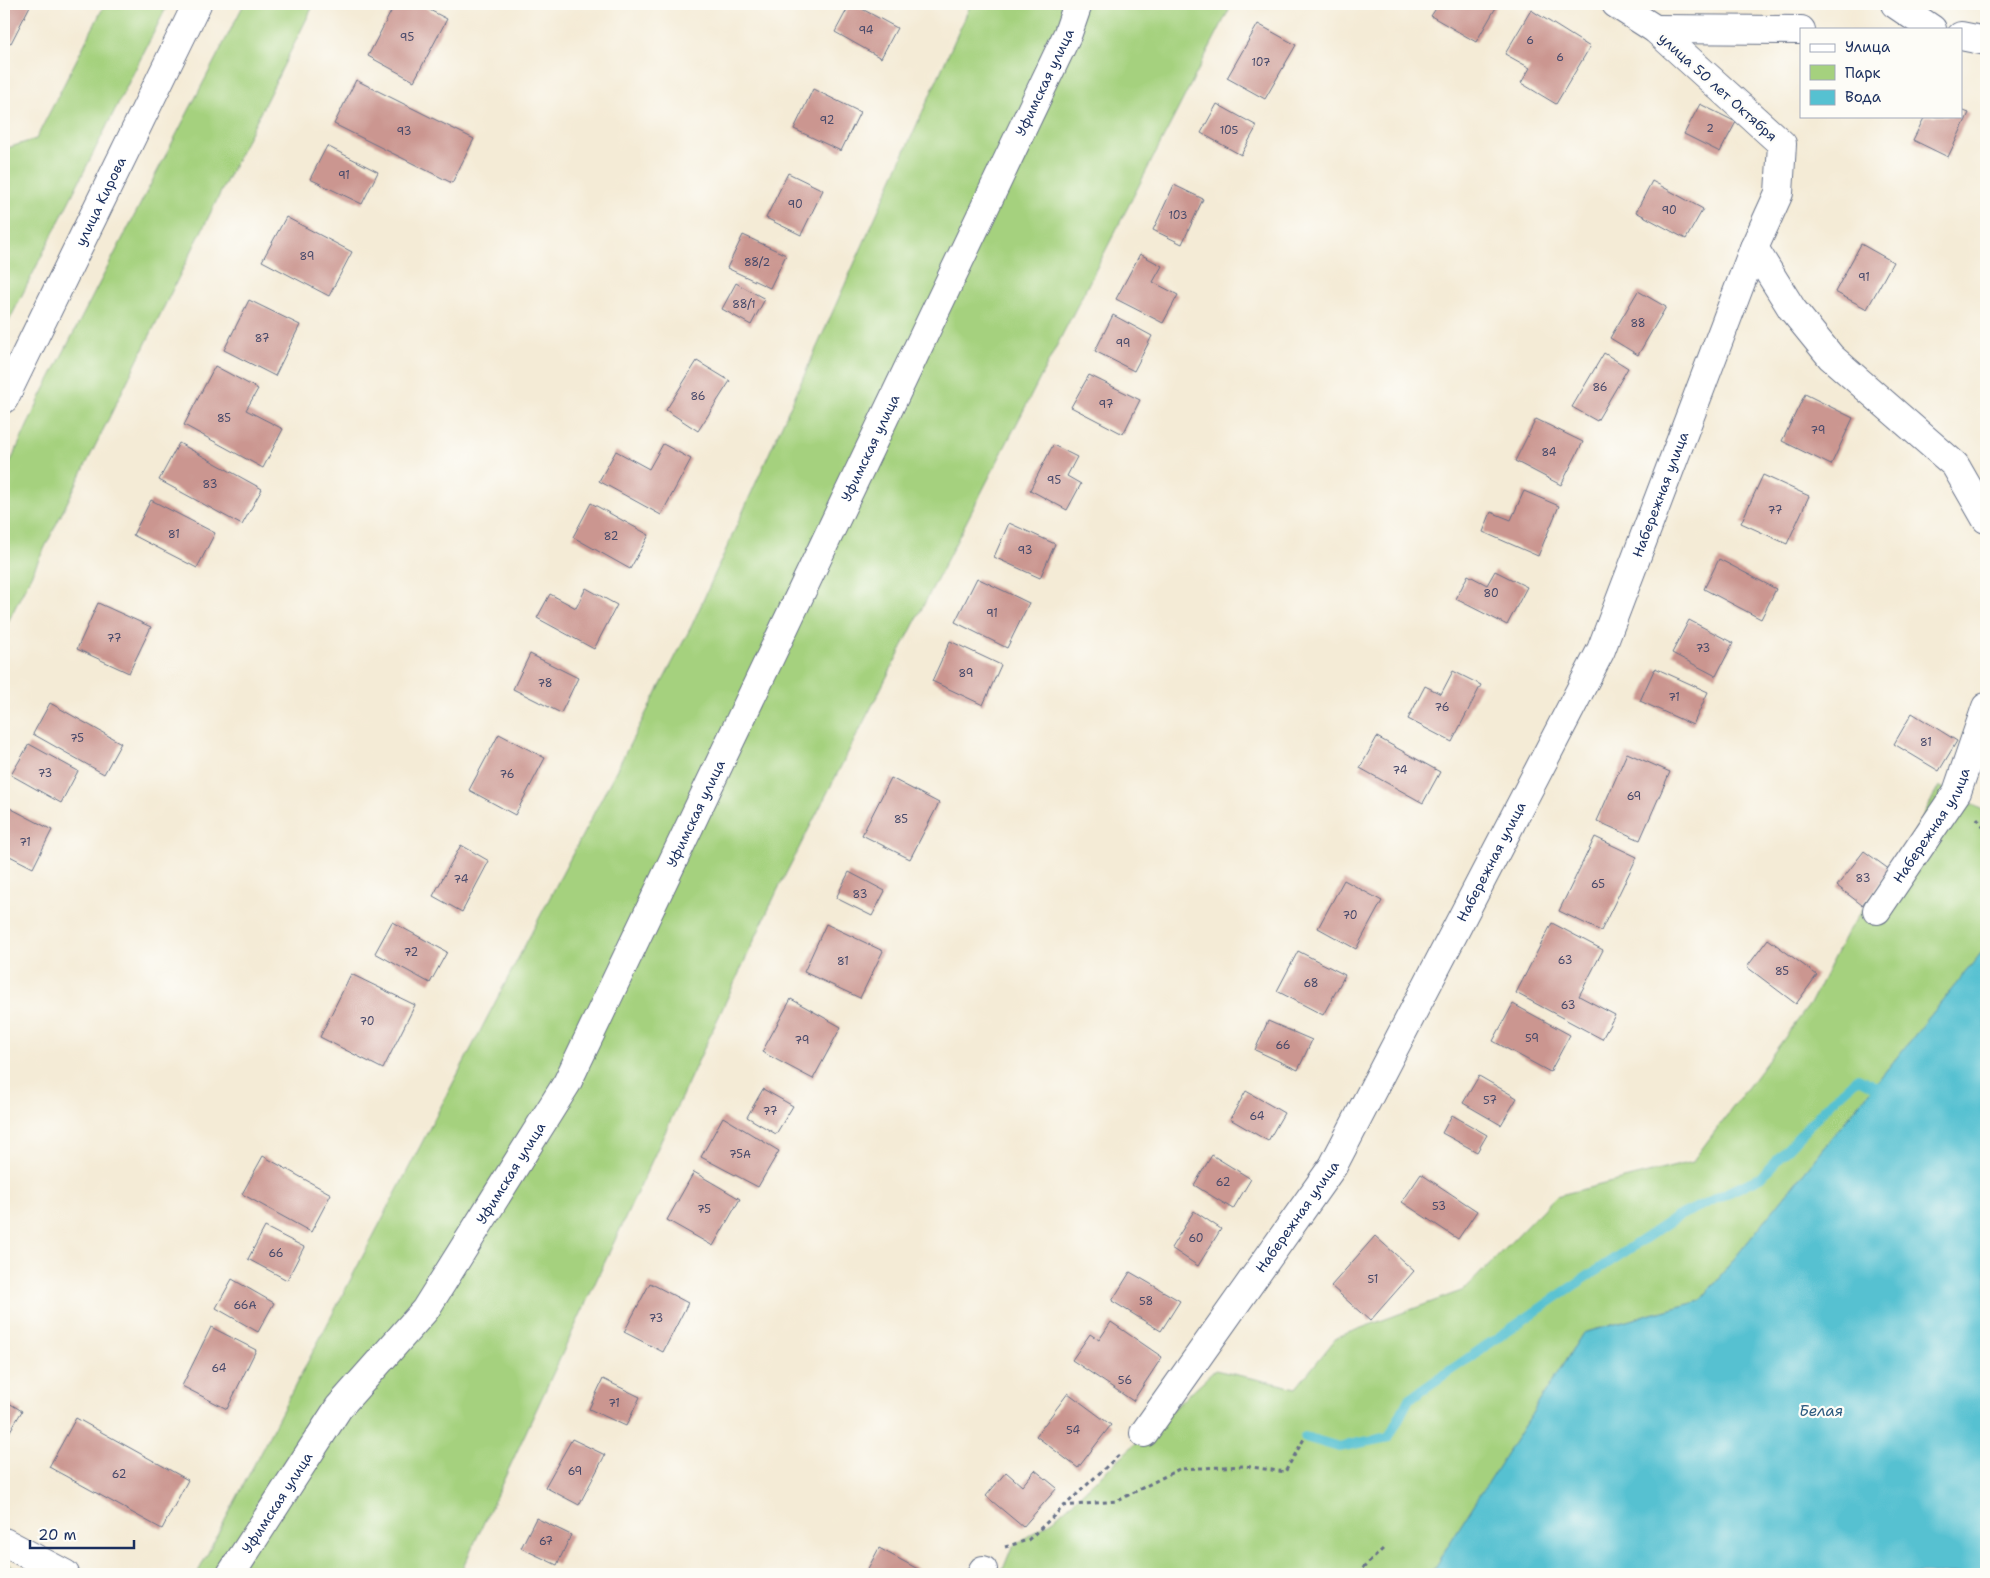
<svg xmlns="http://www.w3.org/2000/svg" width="1990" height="1578" font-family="'Shantell Sans',sans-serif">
	<rect width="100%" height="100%" fill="#fdfcf7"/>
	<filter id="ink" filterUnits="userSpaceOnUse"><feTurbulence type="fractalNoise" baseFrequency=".02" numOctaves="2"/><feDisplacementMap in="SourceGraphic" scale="10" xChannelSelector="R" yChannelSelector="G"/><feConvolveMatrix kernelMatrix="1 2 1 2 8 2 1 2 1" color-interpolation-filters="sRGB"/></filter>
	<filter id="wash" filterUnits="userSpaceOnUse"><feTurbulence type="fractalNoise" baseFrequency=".0096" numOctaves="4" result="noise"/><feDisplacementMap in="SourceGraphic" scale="20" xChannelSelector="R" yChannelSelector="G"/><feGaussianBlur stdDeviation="1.12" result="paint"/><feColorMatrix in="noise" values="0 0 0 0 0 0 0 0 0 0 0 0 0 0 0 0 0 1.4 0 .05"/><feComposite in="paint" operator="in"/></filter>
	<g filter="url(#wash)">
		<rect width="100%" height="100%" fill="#f4ebd6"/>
		<path fill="#a5d17e" stroke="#60806e" d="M105,4H168L4,331V149L36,139Z
			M244,4H314L4,630V476L42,394Z
			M971,4H1232L778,889L460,1574H197L692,625Z
			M1939,786L1986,812V947L1700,1301L1583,1333L1430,1574H1001L1012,1547L1054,1519L1215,1370L1296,1388L1337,1337L1464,1290L1556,1196L1692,1162L1810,1004L1847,932L1901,857Z
			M4,1562L27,1574H4Z"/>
		<path fill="#56c1d1" stroke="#387898" d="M1986,947V1574H1430L1583,1333L1700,1301Z"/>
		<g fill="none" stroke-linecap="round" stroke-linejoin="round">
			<path stroke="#56c1d1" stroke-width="10" d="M1305,1437L1339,1447L1389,1437L1409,1399L1561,1294L1677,1217L1761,1177L1834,1099L1858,1078L1886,1092"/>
		</g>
		<g id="blocks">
			<path fill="#cb9690" d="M4,4H31L11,43L4,40Z
				M395,4H418L447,19L414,81L368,56Z
				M850,4H853L897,28L881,58L835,32Z
				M1439,4H1498L1476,42L1431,16Z
				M1531,10L1590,47L1556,104L1521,83L1530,68L1505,54Z
				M1258,24L1296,45L1265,99L1227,78Z
				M356,80L474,139L452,183L334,124Z
				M813,89L860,112L841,151L794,129Z
				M1217,104L1257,126L1241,155L1201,133Z
				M1700,104L1736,122L1720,152L1684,134Z
				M1961,110L1969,113L1948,157L1913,140L1925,116H1961Z
				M327,146L378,172L362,204L310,179Z
				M788,173L823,190L801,235L766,218Z
				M1652,181L1703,209L1686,239L1636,212Z
				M1174,185L1203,199L1182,244L1153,230Z
				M286,217L352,252L329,296L262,261Z
				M743,235L786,255L770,288L727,268Z
				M1861,244L1893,262L1867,309L1835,292Z
				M1140,254L1162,266L1153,282L1178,295L1163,323L1116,299Z
				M736,283L765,299L751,325L722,309Z
				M1638,291L1666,307L1638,355L1610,338Z
				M249,300L300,325L275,376L224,350Z
				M1113,315L1152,336L1134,371L1095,351Z
				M1604,353L1628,368L1597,421L1572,407Z
				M697,361L730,381L698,431L666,410Z
				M215,366L258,389L246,410L283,429L263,468L184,425Z
				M1089,375L1140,400L1123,434L1071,407Z
				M1805,394L1853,418L1831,465L1782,441Z
				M1536,419L1583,442L1561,485L1515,461Z
				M179,443L262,489L242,525L159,480Z
				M663,444L691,459L661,515L599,481L616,451L649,469Z
				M1053,445L1077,457L1067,476L1081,484L1067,510L1030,490Z
				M1763,475L1809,496L1787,544L1741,523Z
				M1524,491L1559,506L1538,556L1483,532L1491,512L1511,520Z
				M151,500L215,533L197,568L133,535Z
				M591,503L649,535L630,569L573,537Z
				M1009,523L1055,544L1040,578L994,557Z
				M1719,559L1776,589L1761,619L1704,589Z
				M1495,571L1527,587L1507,625L1456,599L1468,575L1487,585Z
				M977,578L1029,603L1007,648L955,622Z
				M586,588L617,605L594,649L537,618L550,594L576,608Z
				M98,603L151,627L129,673L77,649Z
				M1689,620L1733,643L1716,676L1672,653Z
				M950,641L1001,665L983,705L932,681Z
				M530,654L578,678L561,713L513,689Z
				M1655,668L1708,692L1693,725L1640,701Z
				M1453,671L1481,685L1452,742L1408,719L1425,686L1441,694Z
				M50,703L121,743L104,774L33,734Z
				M1912,713L1957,741L1939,771L1894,744Z
				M499,734L545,758L515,815L469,790Z
				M1377,737L1440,772L1423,803L1360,768Z
				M29,744L78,771L61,803L11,775Z
				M1627,753L1670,772L1640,840L1597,821Z
				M891,778L939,803L910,859L862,835Z
				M4,805L52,830L33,868L4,853Z
				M1595,837L1637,857L1601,931L1559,911Z
				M461,845L489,861L462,912L433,896Z
				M1864,851L1890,870L1862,905L1837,886Z
				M849,872L885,891L872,916L836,898Z
				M1344,880L1382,901L1356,949L1318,928Z
				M392,922L447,952L430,983L375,953Z
				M1552,923L1603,950L1579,996L1615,1015L1602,1039L1516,993Z
				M826,924L883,951L860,998L804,972Z
				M1768,939L1817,975L1796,1004L1747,967Z
				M1298,951L1345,975L1323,1015L1277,991Z
				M351,974L415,1005L383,1069L320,1037Z
				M791,999L841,1027L813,1079L762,1052Z
				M1513,1004L1570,1035L1550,1072L1493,1041Z
				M1268,1021L1312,1040L1298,1070L1255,1050Z
				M1479,1076L1517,1098L1501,1125L1463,1103Z
				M763,1089L793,1106L776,1134L747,1117Z
				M1246,1091L1284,1113L1268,1141L1230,1119Z
				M1452,1115L1487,1135L1477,1152L1442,1133Z
				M723,1117L779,1151L758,1187L701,1157Z
				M1212,1155L1251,1179L1233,1209L1194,1185Z
				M263,1156L331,1194L311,1232L242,1194Z
				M694,1172L740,1199L713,1246L667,1220Z
				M1421,1174L1477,1211L1458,1239L1402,1202Z
				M1194,1211L1221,1229L1198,1266L1171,1248Z
				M265,1227L304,1247L287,1280L248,1259Z
				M1375,1236L1414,1271L1370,1321L1331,1286Z
				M1130,1272L1180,1301L1161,1331L1112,1301Z
				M232,1279L274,1303L258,1332L216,1308Z
				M650,1283L688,1303L663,1352L624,1332Z
				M1111,1322L1162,1357L1133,1401L1072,1360L1090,1334L1099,1340Z
				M211,1327L256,1350L227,1409L182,1386Z
				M603,1379L640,1397L626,1426L589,1409Z
				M1068,1393L1111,1425L1078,1468L1036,1436Z
				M4,1400L22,1411L4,1441Z
				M76,1418L188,1480L162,1529L49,1467Z
				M572,1439L605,1455L579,1505L545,1487Z
				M1035,1470L1057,1488L1023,1527L986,1496L1006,1472L1022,1486Z
				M536,1518L571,1535L557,1565L521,1548Z
				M879,1548L927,1574H865Z"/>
		</g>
	</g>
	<g filter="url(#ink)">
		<use href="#blocks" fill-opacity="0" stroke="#677188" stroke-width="1"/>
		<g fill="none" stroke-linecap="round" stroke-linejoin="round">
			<defs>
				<g id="minor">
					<path d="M1895,4L1932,29"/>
					<path d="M1655,29L1801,30"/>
					<path d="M1961,36L1986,41"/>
					<path d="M1754,248L1792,309L1831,357L1955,465L1986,519"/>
					<path id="s1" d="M1877,910L1957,792L1986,707"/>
					<path id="s2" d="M1144,1433L1333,1166L1601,650L1754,248L1779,193L1782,144L1655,29L1616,4"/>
					<path d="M4,1542L65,1574"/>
					<path id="s3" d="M231,1574L339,1407L425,1310L567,1083L1068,33L1078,4"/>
					<path d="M981,1574L983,1570"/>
				</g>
				<g id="major">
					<path id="s4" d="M4,399L197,4"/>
				</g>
			</defs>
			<use href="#minor" stroke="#677188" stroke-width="30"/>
			<use href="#major" stroke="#677188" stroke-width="30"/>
			<path stroke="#677188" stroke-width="3" stroke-dasharray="4 4" stroke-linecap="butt" d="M1977,818L1986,830
				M1063,1506L1117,1501L1179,1469L1245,1466L1285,1472L1305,1437
				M1005,1547L1028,1540L1121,1453
				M1357,1574L1385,1547"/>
			<use href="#minor" stroke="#fff" stroke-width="28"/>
			<use href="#major" stroke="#fff" stroke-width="28"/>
		</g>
	</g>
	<g text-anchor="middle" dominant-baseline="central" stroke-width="4.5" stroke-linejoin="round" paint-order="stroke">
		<g font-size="11" fill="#47496a">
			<text x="866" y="30">94</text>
			<text x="407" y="37">95</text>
			<text x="1530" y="40">6</text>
			<text x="1560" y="57">6</text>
			<text x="1261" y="62">107</text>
			<text x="827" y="120">92</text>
			<text x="1710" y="128">2</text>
			<text x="1229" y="130">105</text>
			<text x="404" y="131">93</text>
			<text x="344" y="175">91</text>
			<text x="795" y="204">90</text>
			<text x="1669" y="210">90</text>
			<text x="1178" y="215">103</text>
			<text x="307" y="256">89</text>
			<text x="757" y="262">88/2</text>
			<text x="1864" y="277">91</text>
			<text x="744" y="304">88/1</text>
			<text x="1638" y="323">88</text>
			<text x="262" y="338">87</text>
			<text x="1123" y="343">99</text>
			<text x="1600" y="387">86</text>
			<text x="698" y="396">86</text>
			<text x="1106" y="404">97</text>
			<text x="224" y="418">85</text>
			<text x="1818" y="430">79</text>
			<text x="1549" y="452">84</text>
			<text x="1054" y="480">95</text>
			<text x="210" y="484">83</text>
			<text x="1775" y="510">77</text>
			<text x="174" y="534">81</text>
			<text x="611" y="536">82</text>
			<text x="1025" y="550">93</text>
			<text x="1491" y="593">80</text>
			<text x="992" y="613">91</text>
			<text x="114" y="638">77</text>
			<text x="1703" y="648">73</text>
			<text x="966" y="673">89</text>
			<text x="545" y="683">78</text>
			<text x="1674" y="697">71</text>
			<text x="1442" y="707">76</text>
			<text x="77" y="738">75</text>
			<text x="1926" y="742">81</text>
			<text x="1400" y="770">74</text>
			<text x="45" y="773">73</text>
			<text x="507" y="774">76</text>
			<text x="1634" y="796">69</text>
			<text x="901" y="819">85</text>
			<text x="25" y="842">71</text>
			<text x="1863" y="878">83</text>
			<text x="461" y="879">74</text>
			<text x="1598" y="884">65</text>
			<text x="860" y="894">83</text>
			<text x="1350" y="915">70</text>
			<text x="411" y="952">72</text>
			<text x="1565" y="960">63</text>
			<text x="843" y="961">81</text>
			<text x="1782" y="971">85</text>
			<text x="1311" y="983">68</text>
			<text x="1568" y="1005">63</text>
			<text x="367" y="1021">70</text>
			<text x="1532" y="1038">59</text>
			<text x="802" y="1040">79</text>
			<text x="1283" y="1045">66</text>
			<text x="1490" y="1100">57</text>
			<text x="770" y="1111">77</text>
			<text x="1257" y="1116">64</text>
			<text x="740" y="1154">75А</text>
			<text x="1223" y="1182">62</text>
			<text x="1439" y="1206">53</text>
			<text x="704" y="1209">75</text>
			<text x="1196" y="1238">60</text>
			<text x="276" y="1253">66</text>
			<text x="1373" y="1279">51</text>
			<text x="1146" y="1301">58</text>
			<text x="245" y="1305">66А</text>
			<text x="656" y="1318">73</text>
			<text x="219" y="1368">64</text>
			<text x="1125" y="1380">56</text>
			<text x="614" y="1403">71</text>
			<text x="1073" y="1430">54</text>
			<text x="575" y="1471">69</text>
			<text x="119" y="1474">62</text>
			<text x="546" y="1541">67</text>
		</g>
		<g font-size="14" fill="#1b2f5e" stroke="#fdfcf7">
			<text stroke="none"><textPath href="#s3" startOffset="1705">Уфимская улица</textPath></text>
			<text transform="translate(1718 87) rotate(42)">улица 50 лет Октября</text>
			<text stroke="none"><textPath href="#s4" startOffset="220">улица Кирова</textPath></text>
			<text stroke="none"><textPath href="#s3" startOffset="1300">Уфимская улица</textPath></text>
			<text stroke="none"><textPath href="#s2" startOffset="1075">Набережная улица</textPath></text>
			<text stroke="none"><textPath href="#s3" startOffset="895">Уфимская улица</textPath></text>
			<text stroke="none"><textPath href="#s1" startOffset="101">Набережная улица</textPath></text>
			<text stroke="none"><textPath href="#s2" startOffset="670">Набережная улица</textPath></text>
			<text stroke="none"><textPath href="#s3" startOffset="490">Уфимская улица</textPath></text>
			<text stroke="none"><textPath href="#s2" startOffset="265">Набережная улица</textPath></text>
			<text stroke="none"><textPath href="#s3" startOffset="85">Уфимская улица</textPath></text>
		</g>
		<g font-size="15" font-style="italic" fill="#2d5b80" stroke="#fdfcf7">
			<text x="1821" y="1411">Белая</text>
		</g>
	</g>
	<rect width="1990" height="1578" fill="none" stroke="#fdfcf7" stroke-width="20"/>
	<rect x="1800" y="28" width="162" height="90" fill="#fdfcf7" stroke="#a3aaba"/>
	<rect x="1810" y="44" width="25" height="8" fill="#ffffff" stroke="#a3aaba"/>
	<text x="1845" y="52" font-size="15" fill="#1b2f5e">Улица</text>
	<rect x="1810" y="65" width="25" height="15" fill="#a5d17e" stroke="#a3aaba"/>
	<text x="1845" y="78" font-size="15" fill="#1b2f5e">Парк</text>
	<rect x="1810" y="90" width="25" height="15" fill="#56c1d1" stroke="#a3aaba"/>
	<text x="1845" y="102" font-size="15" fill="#1b2f5e">Вода</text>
	<path d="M30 1540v8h104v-8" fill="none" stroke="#1b2f5e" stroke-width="2.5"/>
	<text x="38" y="1540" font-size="15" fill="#1b2f5e" stroke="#fdfcf7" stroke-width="4" paint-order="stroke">20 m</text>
</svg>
